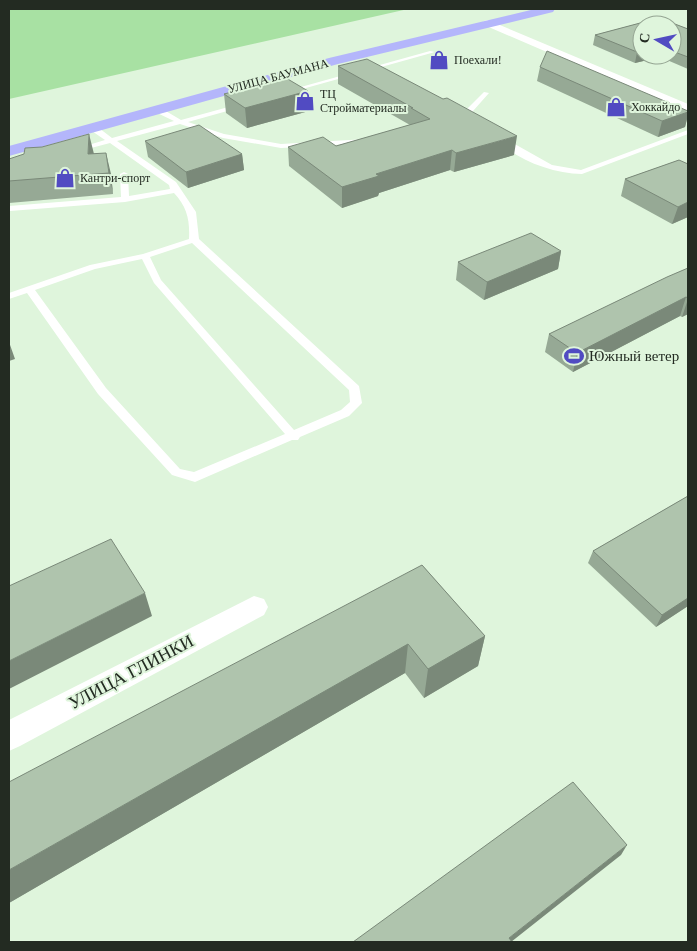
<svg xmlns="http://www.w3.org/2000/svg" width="697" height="951" font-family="Georgia,serif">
	<rect width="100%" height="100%" fill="#dff5dc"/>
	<path fill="#a8e1a3" d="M9,9H408L9,99Z"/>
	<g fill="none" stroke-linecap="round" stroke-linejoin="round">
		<path fill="#fff" fill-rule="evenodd" d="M430,51L435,52L288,93L283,92Z
			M484,92L489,93L473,111L472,120L477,124L470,126L464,121L465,111Z
			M243,103L247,105L245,106L188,122L224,134L281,144L367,139L371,141L367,143L281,148L223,138L180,124L117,141L176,182L196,212L199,239L359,386L362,403L349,416L300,437L298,440H292L195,482L172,475L98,394L27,293L9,299V293L90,265L143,254L189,239C190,220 187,207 174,193L125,202L10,211L9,206L121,197L120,174L124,172L128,174L129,196L170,189L169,185L110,143L76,152L72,150L105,140L89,129V125H95L112,138L174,121L153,111V107H159L181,120ZM192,243L349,390L350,402L341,410L294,430L161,280L150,257ZM142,259L154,283L285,434L194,472L180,469L106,388L35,290L95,269Z
			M688,130V134L582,174C552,173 519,161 497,140L504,138L552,165L581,170Z"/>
		<path fill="#fff" fill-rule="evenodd" d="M488,20L688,104V113L484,25L482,23L484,21Z
			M254,596L264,599L268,607L264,615L20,746L9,751V720Z"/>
		<path fill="#b4b6fb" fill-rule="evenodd" d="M535,9H555L553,12L338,64L9,156V146L329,58Z"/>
	</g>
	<path fill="#96a995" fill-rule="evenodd" d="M659,18L688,29V69L660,57L635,63L593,45L595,35ZM642,25H672V55H642Z
		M338,66L514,155L454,172L450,170L379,193L378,196L342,208L289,166L288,147L336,146L410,125L338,84Z
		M540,67L688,111V115L685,127L658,137L537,81Z
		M308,91L309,111L247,128L226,113L224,94Z
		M145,141L242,154L244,170L188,188L148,157Z
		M94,154L111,174L113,194L9,203V159Z
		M679,160L688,217L672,224L621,196L625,179Z
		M561,251L558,269L484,300L456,280L458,262Z
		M688,268V314L682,317L680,316L573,372L545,352L549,334Z
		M688,496V606L656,627L588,563L593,551Z
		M422,565L485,636L478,666L424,698L405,673L9,903Z"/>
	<path fill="#7a8979" d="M642,51V55H660V57L635,63L637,52Z
		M308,91L309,111L247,128L245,108Z
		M688,112V115L685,127L658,137L662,121Z
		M89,134L94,154L92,175L88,154Z
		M517,136L514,155L454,172L456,153Z
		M452,150L450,170L379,193L378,196L342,208V187L376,174Z
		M106,153L111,174L113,194L109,173Z
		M242,154L244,170L188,188L186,172Z
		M688,202V217L672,224L678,207Z
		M561,251L558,269L484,300L487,282Z
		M686,297L680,316L573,372L577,353Z
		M688,298V314L682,317L688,299Z
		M9,342L15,359L9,361Z
		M145,593L152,616L9,689V661Z
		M688,598V606L656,627L662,615Z
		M485,636L478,666L424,698L428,669Z
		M408,644L405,673L9,903V870Z
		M627,845L621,855L511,942L509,938Z"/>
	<path fill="#afc4ad" stroke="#7a8979" d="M659,18L688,29V57L672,51V25H642V51L637,52L595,35Z
		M547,51L688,111V112L662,121L540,67Z
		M367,59L443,99L447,98L517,136L456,153L452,150L376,174L379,176L342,187L288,147L323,137L336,146L430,119L411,108H413L338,66Z
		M286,78L308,91L245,108L224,94Z
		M199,125L242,154L186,172L145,141Z
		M89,134L88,154L106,153L109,173L9,181V159L24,154L25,148L42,147Z
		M679,160L688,164V202L678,207L625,179Z
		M531,233L561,251L487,282L458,262Z
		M688,268V298L686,297L577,353L549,334L667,277Z
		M688,496V598L662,615L593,551Z
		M111,539L145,593L9,661V586Z
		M422,565L485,636L428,669L408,644L9,870V782Z
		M573,782L627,845L509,938L512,942H353Z"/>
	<defs>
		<symbol id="shop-bare" viewBox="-9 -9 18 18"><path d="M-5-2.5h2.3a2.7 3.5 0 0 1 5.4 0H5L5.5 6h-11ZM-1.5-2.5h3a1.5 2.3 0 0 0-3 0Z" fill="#514bc2" stroke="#dff5dc" stroke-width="2.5" paint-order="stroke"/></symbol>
		<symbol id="stadium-bare" viewBox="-9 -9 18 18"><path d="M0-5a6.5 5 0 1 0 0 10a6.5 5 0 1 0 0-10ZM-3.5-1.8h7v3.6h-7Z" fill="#514bc2" stroke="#dff5dc" stroke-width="2.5" paint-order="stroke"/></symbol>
	</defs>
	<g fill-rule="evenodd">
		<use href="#shop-bare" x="425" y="46" width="28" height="28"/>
		<use href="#shop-bare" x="291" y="87" width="28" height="28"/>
		<use href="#shop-bare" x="602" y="93" width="28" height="28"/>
		<use href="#shop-bare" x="51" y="164" width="28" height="28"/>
		<use href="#stadium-bare" x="560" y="342" width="28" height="28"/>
	</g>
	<g text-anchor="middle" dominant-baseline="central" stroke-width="4" stroke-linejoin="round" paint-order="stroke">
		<g font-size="12" fill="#232b22" stroke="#dff5dc" text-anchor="start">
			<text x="454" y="60">Поехали!</text>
			<text x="320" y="94">ТЦ<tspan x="320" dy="14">Стройматериалы</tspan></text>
			<text x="631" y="107">Хоккайдо</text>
			<text x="80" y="178">Кантри-спорт</text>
		</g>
		<g font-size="12" fill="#232b22" stroke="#dff5dc">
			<text transform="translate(278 76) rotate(-15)">УЛИЦА БАУМАНА</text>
		</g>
		<g font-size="15" fill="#232b22" stroke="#dff5dc" text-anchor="start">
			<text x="589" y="356">Южный ветер</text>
		</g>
		<g font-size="18" fill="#232b22" stroke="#dff5dc">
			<text transform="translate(131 672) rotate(-28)">УЛИЦА ГЛИНКИ</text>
		</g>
	</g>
	<rect width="697" height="951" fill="none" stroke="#232b22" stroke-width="20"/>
	<g transform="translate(657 40) rotate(279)"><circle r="24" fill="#dff5dc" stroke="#94a492"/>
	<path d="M0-4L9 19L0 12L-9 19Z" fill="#514bc2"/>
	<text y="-8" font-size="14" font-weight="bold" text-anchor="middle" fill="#232b22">С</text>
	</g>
</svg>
